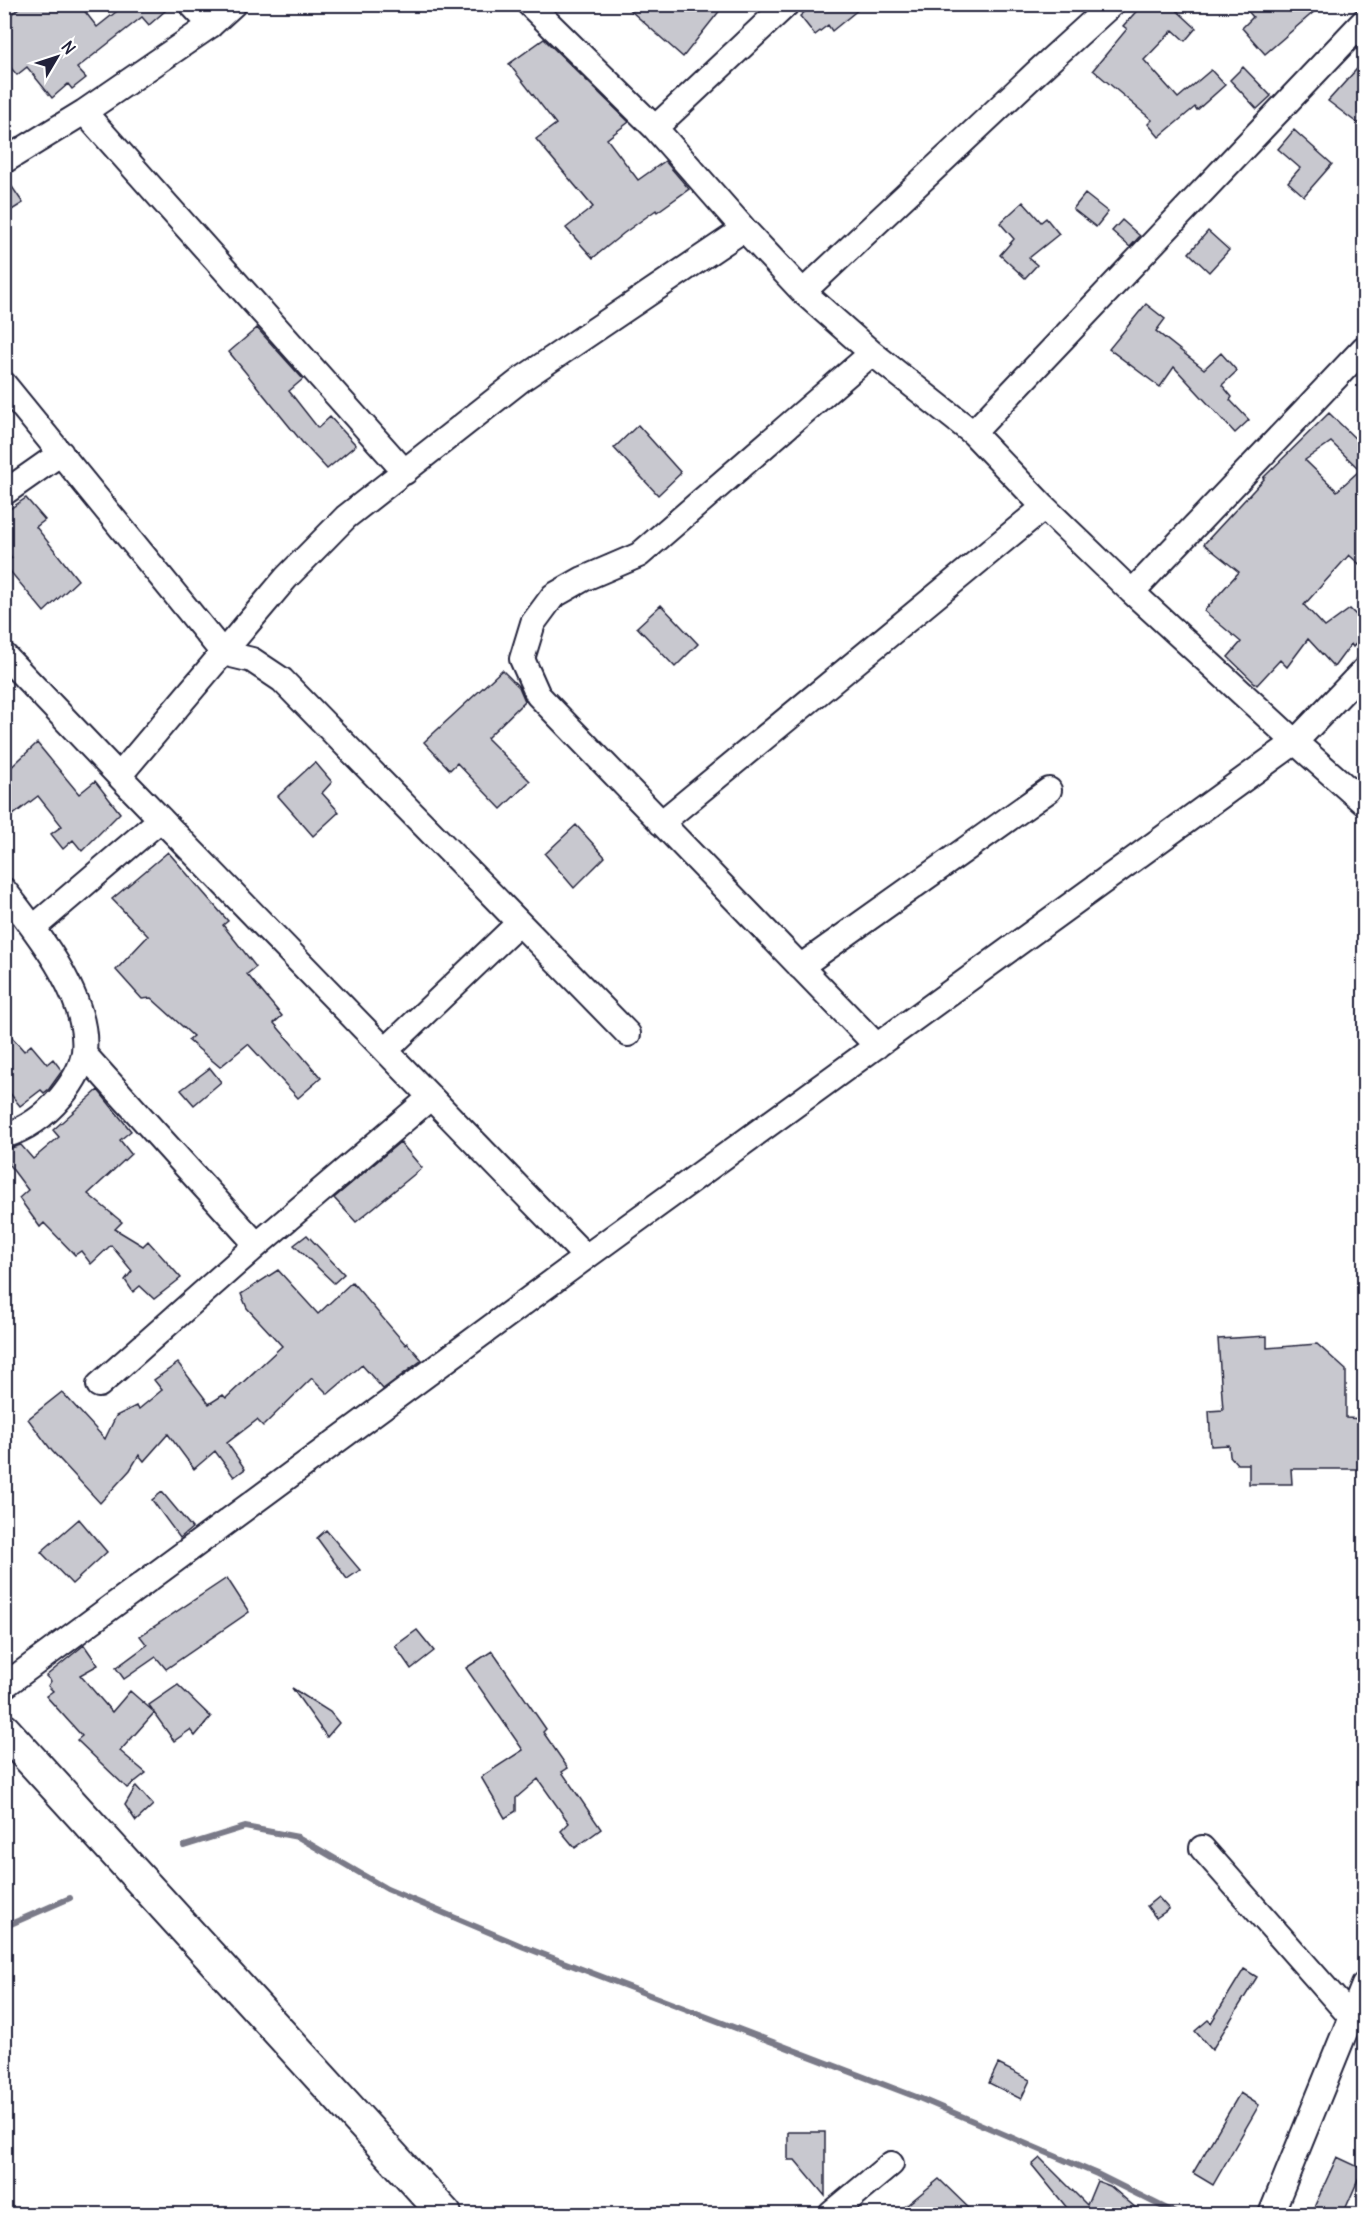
<svg xmlns="http://www.w3.org/2000/svg" width="1369" height="2219" font-family="Delius,sans-serif">
	<rect width="100%" height="100%" fill="#fff"/>
	<filter id="ink" filterUnits="userSpaceOnUse"><feTurbulence type="fractalNoise" baseFrequency=".0167" numOctaves="2"/><feDisplacementMap in="SourceGraphic" scale="12" xChannelSelector="R" yChannelSelector="G"/><feConvolveMatrix kernelMatrix="1 2 1 2 8 2 1 2 1" color-interpolation-filters="sRGB"/></filter>
	<g filter="url(#ink)">
		<g fill="none" stroke-linecap="round" stroke-linejoin="round">
			<path stroke="#7a7a88" stroke-width="6" d="M184,1846L245,1827L298,1837L387,1889L524,1947L919,2098L1097,2174L1177,2214
				M4,1927L70,1898"/>
		</g>
		<path fill="#c8c8cf" stroke="#22223b" stroke-width="1.5" fill-rule="evenodd" d="M24,4H79L97,27L126,4H173L149,25L142,17L77,68L86,78L72,89L68,84L52,98L27,67L17,75L4,60V20Z
			M623,4H725L683,57Z
			M814,4H865L832,31L828,25L815,35L800,16Z
			M1143,4H1170L1196,28L1185,41L1173,30L1144,60L1178,98L1211,70L1225,85L1197,110L1195,107L1159,137L1148,124L1152,120L1093,70L1127,29L1123,26Z
			M1242,4H1323L1265,54L1242,28L1253,17Z
			M544,39L629,122L607,139L638,180L665,161L689,189L657,212L656,210L624,233L593,258L566,228L593,207L536,139L556,124L509,64Z
			M1365,60V129L1328,101Z
			M1243,67L1271,96L1257,109L1230,80Z
			M1294,130L1332,164L1304,196L1288,182L1300,168L1278,149Z
			M4,175L23,203L4,215Z
			M1085,194L1108,212L1096,227L1073,209Z
			M1023,202L1041,222L1046,218L1059,234L1029,258L1037,265L1025,278L1000,255L1014,239L1000,223Z
			M1122,220L1140,236L1130,247L1112,231Z
			M1208,231L1229,250L1209,272L1189,253Z
			M1146,304L1165,319L1156,331L1204,369L1221,353L1237,371L1222,385L1232,397L1230,400L1249,420L1235,433L1174,367L1160,387L1109,349Z
			M257,328L303,379L289,391L318,428L330,417L356,445L327,469L302,442L229,352Z
			M1329,413L1365,448V569L1349,555L1304,605L1325,627L1350,609L1365,624V634L1353,647L1351,644L1334,667L1308,639L1287,667L1280,660L1257,685L1228,657L1241,642L1204,611L1239,572L1204,544L1264,479L1263,478ZM1331,442L1360,470L1337,491L1305,460Z
			M638,425L681,473L658,495L614,448Z
			M26,498L45,520L36,527L78,580L44,612L4,564L12,558L4,546V513Z
			M661,605L698,644L675,667L637,627Z
			M502,670L519,687L525,701L487,738L530,781L501,809L457,763L450,770L424,742Z
			M37,743L79,794L95,781L120,813L82,851L73,840L63,849L51,834L62,826L38,796L4,822V774Z
			M315,762L332,782L322,793L339,812L313,836L278,796Z
			M576,825L605,857L574,888L545,854Z
			M168,852L228,921L223,925L256,967L247,974L282,1016L274,1023L321,1078L298,1098L248,1044L220,1067L188,1040L193,1036L151,998L142,999L116,970L148,936L112,899Z
			M4,1028L24,1051L31,1045L47,1064L53,1059L62,1071L49,1089L44,1093L41,1090L20,1106L4,1086Z
			M210,1068L221,1082L194,1105L181,1090Z
			M98,1090L131,1131L120,1140L131,1154L88,1194L122,1222L115,1229L143,1246L148,1241L181,1278L154,1299L140,1286L133,1292L125,1280L132,1271L111,1245L91,1264L81,1251L75,1255L44,1223L40,1227L19,1198L28,1190L4,1158V1150L21,1145L33,1159L59,1137L53,1130Z
			M400,1142L422,1168L356,1222L334,1198Z
			M307,1235L344,1274L334,1283L294,1245Z
			M278,1270L318,1314L352,1282L406,1345L407,1343L422,1360L383,1389L362,1365L328,1394L312,1378L263,1426L257,1420L227,1443L245,1469L234,1477L215,1451L194,1469L168,1434L144,1461L139,1455L130,1470L100,1503L52,1451L28,1419L62,1392L105,1439L116,1416L136,1406L139,1409L162,1390L154,1380L178,1363L209,1404L223,1395L226,1398L282,1346L247,1308L241,1294Z
			M1267,1336V1348L1317,1344L1346,1370V1418L1364,1419V1469H1291L1292,1484H1249V1464H1237L1230,1456L1229,1445L1211,1446L1209,1411L1223,1410L1218,1339Z
			M162,1492L192,1528L180,1538L152,1500Z
			M79,1519L107,1552L72,1584L41,1552Z
			M326,1530L360,1570L347,1579L317,1538Z
			M227,1578L249,1612L166,1669L156,1657L124,1679L116,1668L147,1645L140,1636Z
			M417,1630L434,1651L411,1669L395,1646Z
			M84,1645L98,1665L80,1675L112,1712L130,1691L154,1712L149,1705L178,1685L211,1717L195,1736L190,1730L174,1741L154,1713L120,1751L146,1773L127,1788L77,1740L82,1736L46,1696L53,1691L48,1686L51,1681L46,1676Z
			M492,1651L546,1729L543,1732L568,1768L562,1772L601,1829L575,1848L561,1831L569,1823L538,1779L516,1798V1811L505,1818L481,1777L523,1750L466,1668Z
			M292,1688L330,1712L339,1723L327,1737Z
			M136,1786L153,1805L136,1821L125,1805Z
			M1158,1897L1169,1909L1156,1918L1147,1906Z
			M1244,1969L1257,1977L1212,2050L1195,2031L1208,2020L1211,2023Z
			M998,2064L1030,2080L1021,2099L989,2083Z
			M1240,2093L1259,2105L1213,2185L1193,2173Z
			M788,2132H825V2196L795,2160H788Z
			M1337,2157L1363,2169L1343,2214H1311Z
			M1040,2158L1087,2205L1097,2181L1110,2186L1143,2214H1072L1032,2165Z
			M939,2179L975,2214H896Z"/>
		<g fill="none" stroke-linecap="round" stroke-linejoin="round">
			<defs>
				<path id="minor" d="M191,4L211,25
					M529,4L655,128L744,229L803,292L872,353L973,433L1044,507L1132,592L1295,742L1364,803
					M84,112L405,472
					M655,128L787,4
					M4,161L84,112L211,25L234,4
					M803,292L1036,73L1112,4
					M872,353L639,555L583,579L553,596L533,623L522,659L538,695L877,1046
					M4,384L223,653L252,660L282,680L628,1034
					M973,433L1364,21
					M4,493L61,453
					M1132,592L1364,348
					M4,655L119,776L586,1257
					M119,776L286,578L346,517L522,379L744,229
					M661,823L1044,507
					M4,890C36,931 90,997 84,1052C82,1068 70,1086 61,1097C45,1116 27,1129 4,1136
					M33,928L161,819
					M800,967L1049,790
					M386,1050L518,924
					M84,1054L257,1245
					M99,1385L257,1245L431,1097
					M4,1686L586,1257L1295,742L1364,670
					M1202,1848L1351,2017
					M831,2214L891,2164
					M1271,2214L1364,1985"/>
				<path id="major" d="M4,1730L445,2214"/>
			</defs>
			<use href="#minor" stroke="#22223b" stroke-width="28"/>
			<use href="#major" stroke="#22223b" stroke-width="36"/>
			<use href="#minor" stroke="#fff" stroke-width="24"/>
			<use href="#major" stroke="#fff" stroke-width="32"/>
		</g>
	</g>
	<rect width="1369" height="2219" fill="none" stroke="#fff" stroke-width="24"/>
	<rect x="12" y="12" width="1345" height="2195" fill="none" stroke="#22223b" stroke-width="2" filter="url(#ink)"/>
	<g transform="translate(57 57) rotate(51)" stroke="#ffffff" stroke-width="4.5" paint-order="stroke">
	<path d="M0-4.5L10 22L0 15L-10 22Z" fill="#22223b"/>
	<text y="-9" font-size="16" font-weight="bold" text-anchor="middle" fill="#22223b">N</text>
	</g>
</svg>
